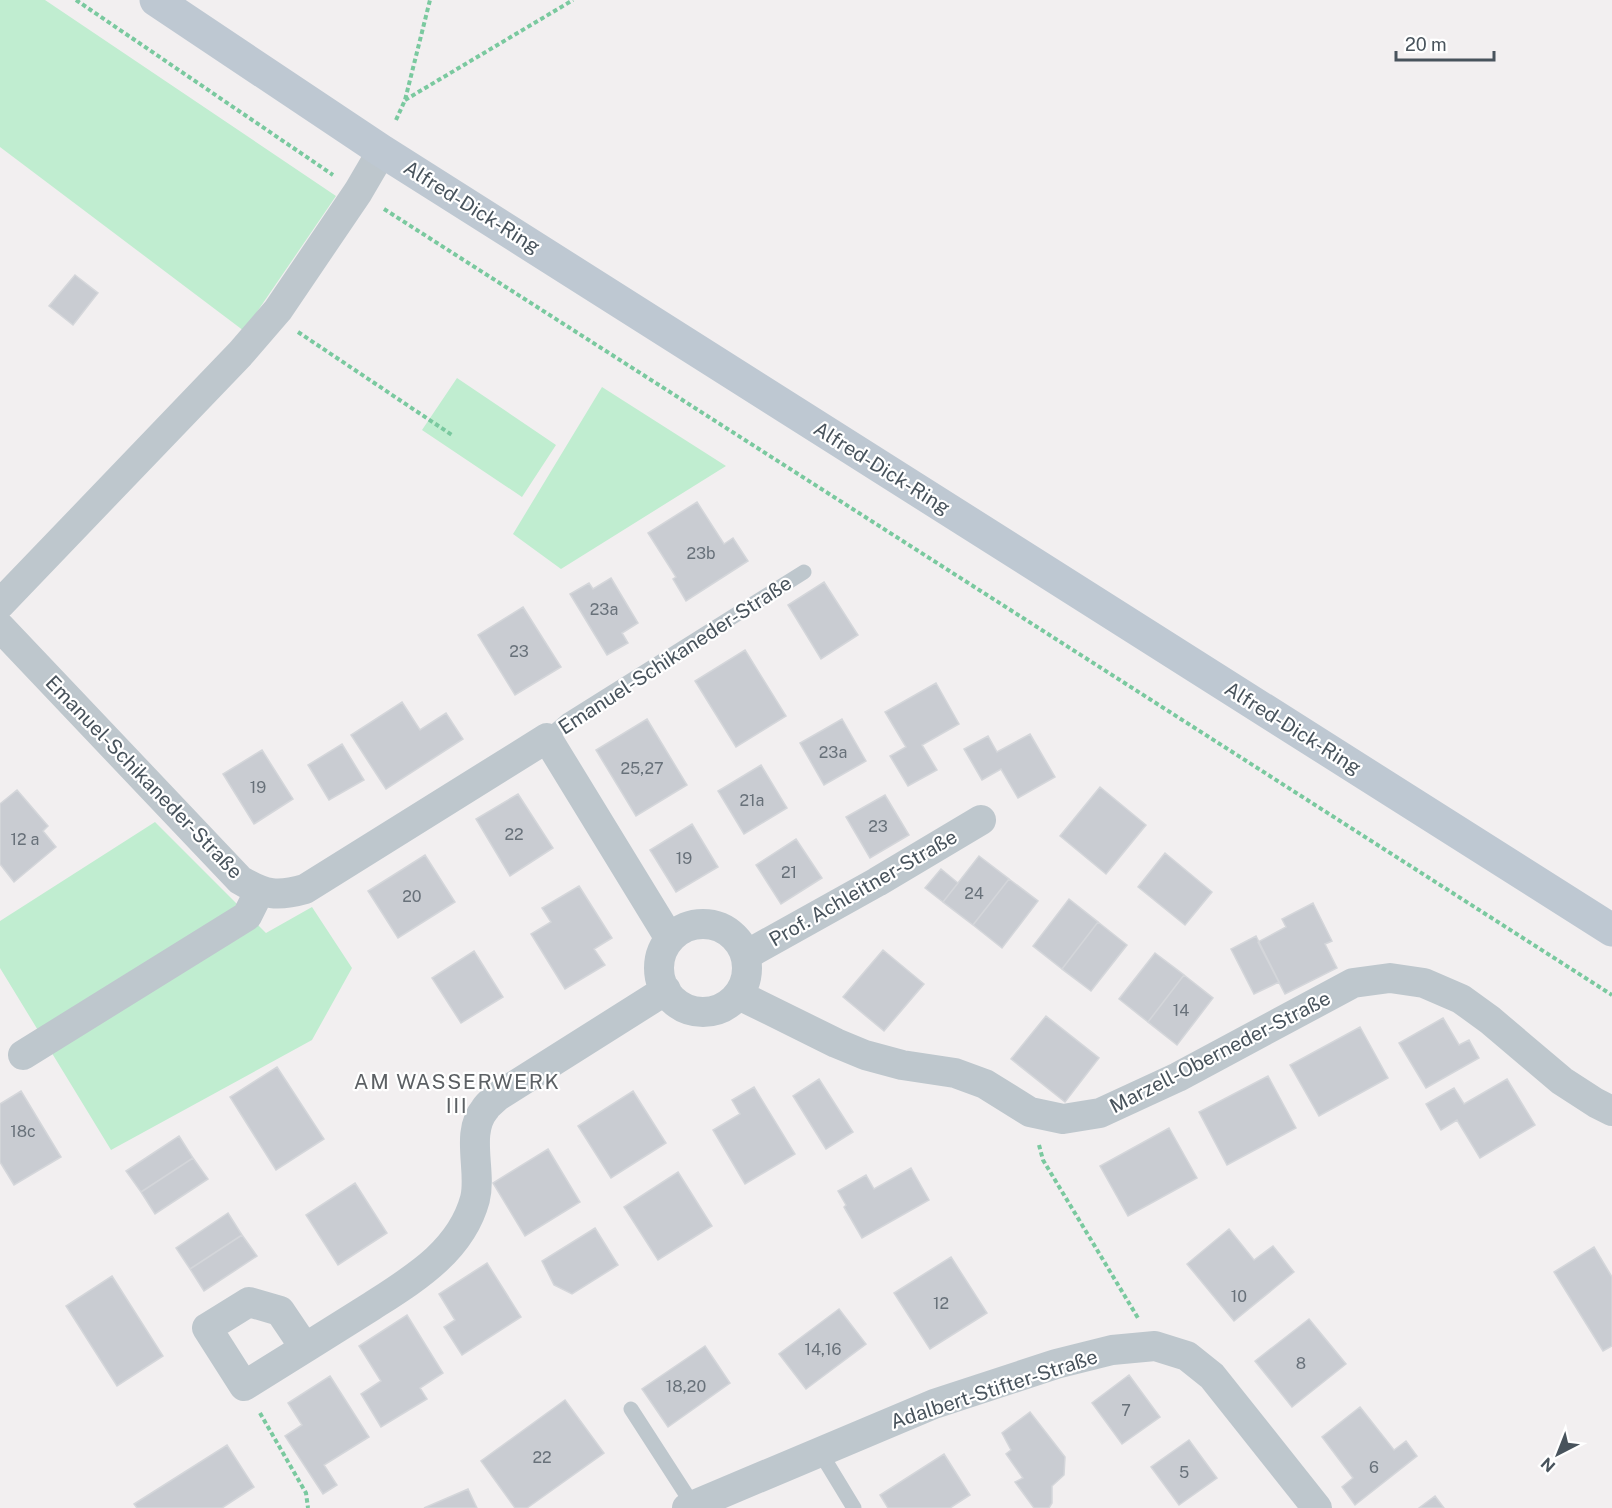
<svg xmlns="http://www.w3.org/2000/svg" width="1612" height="1508" font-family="'Public Sans',sans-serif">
	<rect width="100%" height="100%" fill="#f2eff0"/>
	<path fill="#c0edd0" d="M0,0H45L336,196L244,331L0,147Z
		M457,378L556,445L522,497L422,430Z
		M602,387L726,466L561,569L513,534Z
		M155,822L266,933L312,907L352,968L312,1040L111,1150L0,968V921Z"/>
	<path fill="#c9ccd2" stroke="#d4d6da" stroke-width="1.5" d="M75,275L98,293L73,325L49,306Z
		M697,502L724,544L733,538L748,561L686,601L673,579L676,577L648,533Z
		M611,578L638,623L622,633L628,643L607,655L570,594L589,583L593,589Z
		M824,582L858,635L821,659L788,605Z
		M523,607L561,667L515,695L478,635Z
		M745,650L786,716L736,747L695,681Z
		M936,683L959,724L922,745L937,770L908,786L890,756L906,747L885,712Z
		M402,702L420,730L446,713L463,739L386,789L351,735Z
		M647,719L687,785L636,816L596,750Z
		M842,719L866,761L824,785L800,743Z
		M1030,734L1055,777L1018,798L1001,769L982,780L964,749L988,736L997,752Z
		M342,744L364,780L329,800L308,765Z
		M262,750L293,799L254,824L223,774Z
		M761,765L787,808L744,834L718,791Z
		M1100,787L1146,825L1106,874L1060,836Z
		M17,790L48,826L43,831L56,847L14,882L0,864V804Z
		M518,794L553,848L510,876L476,819Z
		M885,795L909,835L870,858L846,817Z
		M692,824L718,867L676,892L650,850Z
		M796,839L822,878L781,904L756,865Z
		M1165,853L1212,892L1185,925L1138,887Z
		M425,855L455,902L398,938L368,891Z
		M979,856L1009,879L973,925L943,902Z
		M941,869L958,883L943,902L925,888Z
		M1009,879L1038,901L1002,948L973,925Z
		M579,886L612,938L594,949L605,965L565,989L531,934L551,922L542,908Z
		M1069,899L1098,922L1062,969L1033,946Z
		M1313,903L1332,941L1325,944L1337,968L1285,994L1258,942L1286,927L1282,919Z
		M1098,922L1127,945L1091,991L1062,969Z
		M1256,936L1279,982L1254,994L1231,949Z
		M883,950L924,984L884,1031L843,997Z
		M474,951L503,997L461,1023L432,978Z
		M1155,953L1184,975L1148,1022L1119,999Z
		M1184,975L1213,998L1177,1045L1148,1022Z
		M1046,1016L1099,1058L1065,1102L1011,1059Z
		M1443,1018L1459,1045L1469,1040L1479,1058L1426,1088L1399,1043Z
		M1360,1027L1388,1078L1319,1116L1290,1065Z
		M277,1067L324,1139L276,1170L230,1097Z
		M1268,1076L1296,1128L1227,1165L1199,1112Z
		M819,1079L853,1132L826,1149L793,1096Z
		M1507,1079L1535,1125L1480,1158L1457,1120L1441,1130L1426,1104L1454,1088L1464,1104Z
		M754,1087L795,1154L745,1184L713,1130L740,1114L732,1100Z
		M21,1091L61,1157L14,1185L0,1162V1104Z
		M633,1091L666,1143L611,1178L578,1126Z
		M1169,1128L1197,1178L1128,1216L1100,1166Z
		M179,1136L193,1158L141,1192L126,1171Z
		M548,1149L580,1202L525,1236L493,1183Z
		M193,1158L208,1179L155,1214L141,1192Z
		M911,1168L929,1200L862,1238L844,1207L846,1205L838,1191L866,1175L874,1189Z
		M678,1172L712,1226L658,1260L624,1207Z
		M355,1183L387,1233L338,1265L306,1215Z
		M228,1213L242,1235L190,1269L176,1248Z
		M595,1228L618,1265L572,1294L554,1285L542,1261Z
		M1229,1229L1254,1260L1273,1246L1294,1272L1234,1321L1187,1264Z
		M242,1235L257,1256L204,1291L190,1269Z
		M1594,1247L1612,1277V1346L1603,1351L1554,1272Z
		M951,1257L987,1313L930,1349L894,1293Z
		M487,1263L521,1317L462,1355L444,1327L455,1320L439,1294Z
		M112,1276L163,1356L117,1386L66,1306Z
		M839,1309L866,1344L806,1389L779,1354Z
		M407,1315L443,1373L420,1388L427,1399L381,1427L361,1394L381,1381L359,1346Z
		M1309,1319L1346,1364L1292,1407L1255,1361Z
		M705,1346L730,1383L668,1427L642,1389Z
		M1129,1375L1160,1417L1122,1444L1092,1403Z
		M330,1376L369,1437L324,1465L337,1485L323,1494L285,1436L302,1425L288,1403Z
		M565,1400L604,1453L527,1508H515L481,1461Z
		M1360,1407L1394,1450L1406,1441L1417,1456L1355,1505L1342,1487L1353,1478L1322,1437Z
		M1030,1412L1065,1457L1064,1475L1052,1486V1503L1049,1508H1034L1015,1482L1023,1478L1006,1454L1011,1450L1002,1433Z
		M1189,1440L1217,1478L1179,1505L1151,1467Z
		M227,1445L254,1487L222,1508H137L134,1504Z
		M944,1454L970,1495L950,1508H888L880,1495Z
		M468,1489L477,1508H424Z
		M1435,1496L1444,1508H1419Z"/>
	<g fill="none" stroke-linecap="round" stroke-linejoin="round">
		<path stroke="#7ac99f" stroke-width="4" stroke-dasharray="4.5 3" stroke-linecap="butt" d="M76,0L333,175
			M405,100L573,0
			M396,120L405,100L430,0
			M384,209L1612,995
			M298,332L452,435
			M1039,1145L1043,1160L1138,1318
			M260,1413L306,1493L308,1508"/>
		<path stroke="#bec7cd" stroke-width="15" d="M547,738L568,720L804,572
			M631,1409L693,1505
			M820,1452L854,1508"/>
		<path stroke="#bec7cd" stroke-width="30" d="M0,604L240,354L278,310L358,192L382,151
			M0,627L240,880C265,895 277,897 305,889L547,738L670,939
			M659 968a44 44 0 1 1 88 0a44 44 0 1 1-88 0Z
			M746,955L877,882L981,820
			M739,995L836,1043L865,1055L902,1065L955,1073L985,1084L1030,1112L1063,1119L1100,1113L1178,1077L1353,983L1390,978L1424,983L1461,999L1490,1020L1562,1081L1596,1103L1612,1111
			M23,1055L247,916L259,892
			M305,1348L244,1386L207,1328L249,1302L280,1311L305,1348C327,1334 350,1320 372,1306C414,1279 461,1251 475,1199C482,1171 465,1133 485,1109C488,1104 494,1100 498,1096L666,990
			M687,1508L934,1404L1056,1364L1112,1350L1155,1346L1187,1356L1212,1376L1317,1508"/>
		<path stroke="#bec8d2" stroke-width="33" d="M156,0L382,151L1612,930"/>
	</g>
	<g text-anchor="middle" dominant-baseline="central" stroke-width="4.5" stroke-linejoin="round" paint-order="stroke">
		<g font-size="16" fill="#68717a">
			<text x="701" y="553">23b</text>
			<text x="604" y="609">23a</text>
			<text x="519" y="651">23</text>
			<text x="833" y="752">23a</text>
			<text x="642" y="768">25,27</text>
			<text x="258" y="787">19</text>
			<text x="752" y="800">21a</text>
			<text x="878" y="826">23</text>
			<text x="514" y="834">22</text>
			<text x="25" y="839">12 a</text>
			<text x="684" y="858">19</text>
			<text x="789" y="872">21</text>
			<text x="974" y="893">24</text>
			<text x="412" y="896">20</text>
			<text x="1181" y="1010">14</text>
			<text x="23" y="1131">18c</text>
			<text x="1239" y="1296">10</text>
			<text x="941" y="1303">12</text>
			<text x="823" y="1349">14,16</text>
			<text x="1301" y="1363">8</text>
			<text x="686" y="1386">18,20</text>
			<text x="1126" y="1410">7</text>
			<text x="542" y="1457">22</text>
			<text x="1374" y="1467">6</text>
			<text x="1184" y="1472">5</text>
		</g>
		<g font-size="20" fill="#48535c" stroke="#fff">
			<text transform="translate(472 207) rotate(32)">Alfred-Dick-Ring</text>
			<text transform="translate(882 468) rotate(32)">Alfred-Dick-Ring</text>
			<text transform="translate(675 655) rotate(-33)">Emanuel-Schikaneder-Straße</text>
			<text transform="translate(1293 728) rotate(32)">Alfred-Dick-Ring</text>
			<text transform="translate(144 777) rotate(46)">Emanuel-Schikaneder-Straße</text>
			<text transform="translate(863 888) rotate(-30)">Prof. Achleitner-Straße</text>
			<text transform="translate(1220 1052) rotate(-27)">Marzell-Oberneder-Straße</text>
			<text transform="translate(994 1389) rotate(-18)">Adalbert-Stifter-Straße</text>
		</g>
		<g font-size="21" letter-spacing="1.5" fill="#5c6064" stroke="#fff">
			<text x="457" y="1081">AM WASSERWERK<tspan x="457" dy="24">III</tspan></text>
		</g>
	</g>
	<g transform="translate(1558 1454) rotate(222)" stroke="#ffffff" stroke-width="4.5" paint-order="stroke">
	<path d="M0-4.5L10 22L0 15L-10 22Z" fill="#48535c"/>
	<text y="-9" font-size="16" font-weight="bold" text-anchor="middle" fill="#48535c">N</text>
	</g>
	<path d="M1396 51v9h98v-9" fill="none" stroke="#48535c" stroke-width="3"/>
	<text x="1405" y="51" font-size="18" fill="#48535c" stroke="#ffffff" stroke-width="4.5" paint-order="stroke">20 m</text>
</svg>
